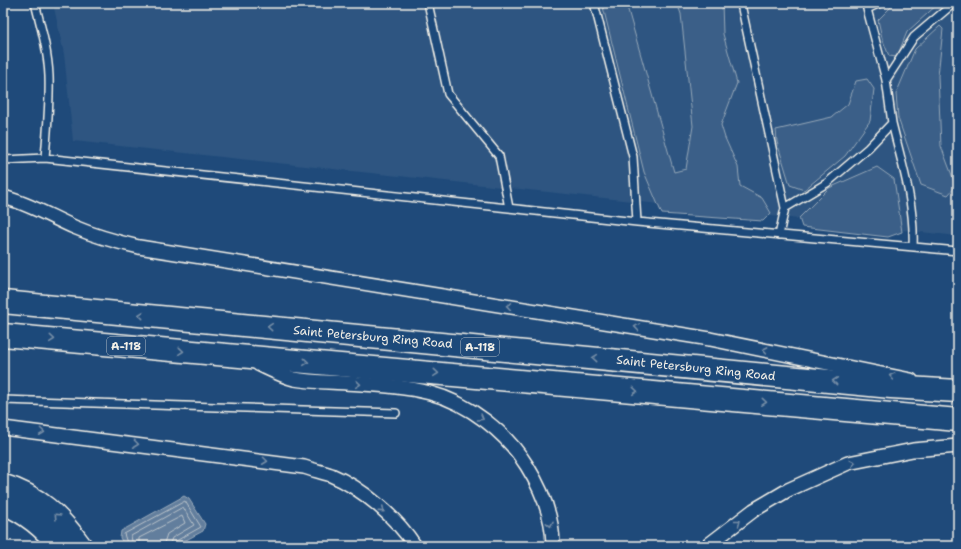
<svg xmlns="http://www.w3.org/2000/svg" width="961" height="549" font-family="'Shantell Sans',sans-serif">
	<rect width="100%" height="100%" fill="#1f4a7a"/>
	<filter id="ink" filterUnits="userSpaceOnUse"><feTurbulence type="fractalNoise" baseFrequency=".025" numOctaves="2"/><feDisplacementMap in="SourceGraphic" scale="8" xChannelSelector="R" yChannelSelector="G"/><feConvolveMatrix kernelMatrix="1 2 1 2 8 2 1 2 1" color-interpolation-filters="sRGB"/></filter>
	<g filter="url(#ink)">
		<path fill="#2d5581" d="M53,3H958V236L73,141L64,54Z"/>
		<path fill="#3a5f88" stroke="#97a8b8" d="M602,3H626L674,172L686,169L693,126L681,14L677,3H722L723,34L737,83L721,125L725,138L738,167L740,186L762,198L771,213L763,221L662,214L644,172Z
			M899,3H939L907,32L897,57L889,56L882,38L878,20L894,4Z
			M940,26L943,29L938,76L941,146L956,186L948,195L921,185L898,118L896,94L915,49Z
			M867,79L874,89L870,121L845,156L804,190L790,185L777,142L776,130L832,117L848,104L856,81Z
			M877,167L894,179L902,232L888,237L802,227L799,218L829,188Z"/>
		<path fill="#627e9d" stroke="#9cacbb" d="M184,496L189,499L205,524L203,531L175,546H125L120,538L121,531Z"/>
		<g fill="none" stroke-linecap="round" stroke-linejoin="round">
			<path stroke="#bac3ca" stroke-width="1" d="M128,546L124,534L185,501L201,527L176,541L174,546
				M133,546L131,536L183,507L194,525L172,538L169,546
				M139,546V538L182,516L185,523L167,534L163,546"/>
			<defs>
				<path id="service" d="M35,3C41,27 48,51 49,76C50,103 47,131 45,158
					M428,3L448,94L499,156L509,208
					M594,3L633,157L637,222
					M742,9L785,208
					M886,80L914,37L954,3
					M892,123C902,164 915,204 913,247
					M3,160L45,158L637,222L958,251
					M779,235L785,208L827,183L868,148L892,123L886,80L867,9L880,3
					M3,400L396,413"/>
				<path id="minor" d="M3,197C28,203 51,217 74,227C95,236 117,242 139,247L710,339L911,380
					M258,364C269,369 282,376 294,379C310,382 329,382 346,383C374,385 403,386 430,393C469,403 507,433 527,466C542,490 553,518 553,546
					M3,428L304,467C313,470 322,472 331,475C362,488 397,518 415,546
					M707,546L754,510L788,490L848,463L913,450L958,446"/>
				<path id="primary" d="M3,485C38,495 60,517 81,546
					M3,503C25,513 44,527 58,546"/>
				<path id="motorway" d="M3,302L891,387L958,391
					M3,335L958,420"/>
			</defs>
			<use href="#service" stroke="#f4f1e8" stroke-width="10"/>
			<use href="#minor" stroke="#f4f1e8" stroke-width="16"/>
			<use href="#primary" stroke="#f4f1e8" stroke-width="24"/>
			<use href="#motorway" stroke="#f4f1e8" stroke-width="25"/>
			<use href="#service" stroke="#1f4a7a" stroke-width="7"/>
			<use href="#minor" stroke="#1f4a7a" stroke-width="13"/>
			<use href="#primary" stroke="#1f4a7a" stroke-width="21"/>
			<use href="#motorway" stroke="#1f4a7a" stroke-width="22"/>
		</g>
		<defs><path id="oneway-chevron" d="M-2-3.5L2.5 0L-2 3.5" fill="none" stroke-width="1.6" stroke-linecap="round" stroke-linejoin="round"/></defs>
		<g stroke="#748da6">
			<use href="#oneway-chevron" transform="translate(509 306) rotate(-171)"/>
			<use href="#oneway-chevron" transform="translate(141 315) rotate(-175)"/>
			<use href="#oneway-chevron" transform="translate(270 327) rotate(-175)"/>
			<use href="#oneway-chevron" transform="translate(637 327) rotate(-171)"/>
			<use href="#oneway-chevron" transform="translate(52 339) rotate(5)"/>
			<use href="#oneway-chevron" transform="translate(765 350) rotate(-169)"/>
			<use href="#oneway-chevron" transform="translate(181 351) rotate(5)"/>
			<use href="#oneway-chevron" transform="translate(595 358) rotate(-175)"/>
			<use href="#oneway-chevron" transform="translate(306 362) rotate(5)"/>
			<use href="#oneway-chevron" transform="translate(436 373) rotate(5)"/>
			<use href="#oneway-chevron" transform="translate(892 376) rotate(-169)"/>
			<use href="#oneway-chevron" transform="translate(835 381) rotate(-174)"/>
			<use href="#oneway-chevron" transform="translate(358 384) rotate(5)"/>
			<use href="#oneway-chevron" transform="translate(635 391) rotate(5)"/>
			<use href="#oneway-chevron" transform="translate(764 402) rotate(5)"/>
			<use href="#oneway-chevron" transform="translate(481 418) rotate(30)"/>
			<use href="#oneway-chevron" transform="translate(42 432) rotate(7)"/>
			<use href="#oneway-chevron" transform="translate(136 444) rotate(7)"/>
			<use href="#oneway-chevron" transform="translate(265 461) rotate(7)"/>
			<use href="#oneway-chevron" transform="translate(853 463) rotate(-13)"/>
			<use href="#oneway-chevron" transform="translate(382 510) rotate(41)"/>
			<use href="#oneway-chevron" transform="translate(57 516) rotate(-135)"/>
			<use href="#oneway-chevron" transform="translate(738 522) rotate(-38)"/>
			<use href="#oneway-chevron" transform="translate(550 524) rotate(78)"/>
		</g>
	</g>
	<g text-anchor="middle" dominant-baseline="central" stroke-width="3" stroke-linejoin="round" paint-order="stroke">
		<g fill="#1f4a7a" stroke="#b4bfc7" stroke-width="1">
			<rect x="107" y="337" width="38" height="18" rx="3"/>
			<rect x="461" y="338" width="38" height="18" rx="3"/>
		</g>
		<g font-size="11" font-weight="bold" fill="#f4f1e8">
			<text x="126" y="346">А-118</text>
			<text x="480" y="347">А-118</text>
		</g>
		<g font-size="12" fill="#f4f1e8" stroke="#1f4a7a">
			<text transform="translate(373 337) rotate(5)">Saint Petersburg Ring Road</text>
			<text transform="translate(696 368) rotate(6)">Saint Petersburg Ring Road</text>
		</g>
	</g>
	<rect width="961" height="549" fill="none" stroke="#1f4a7a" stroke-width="16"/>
	<rect x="8" y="8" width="945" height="533" fill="none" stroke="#f4f1e8" stroke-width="1.5" filter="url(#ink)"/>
</svg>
